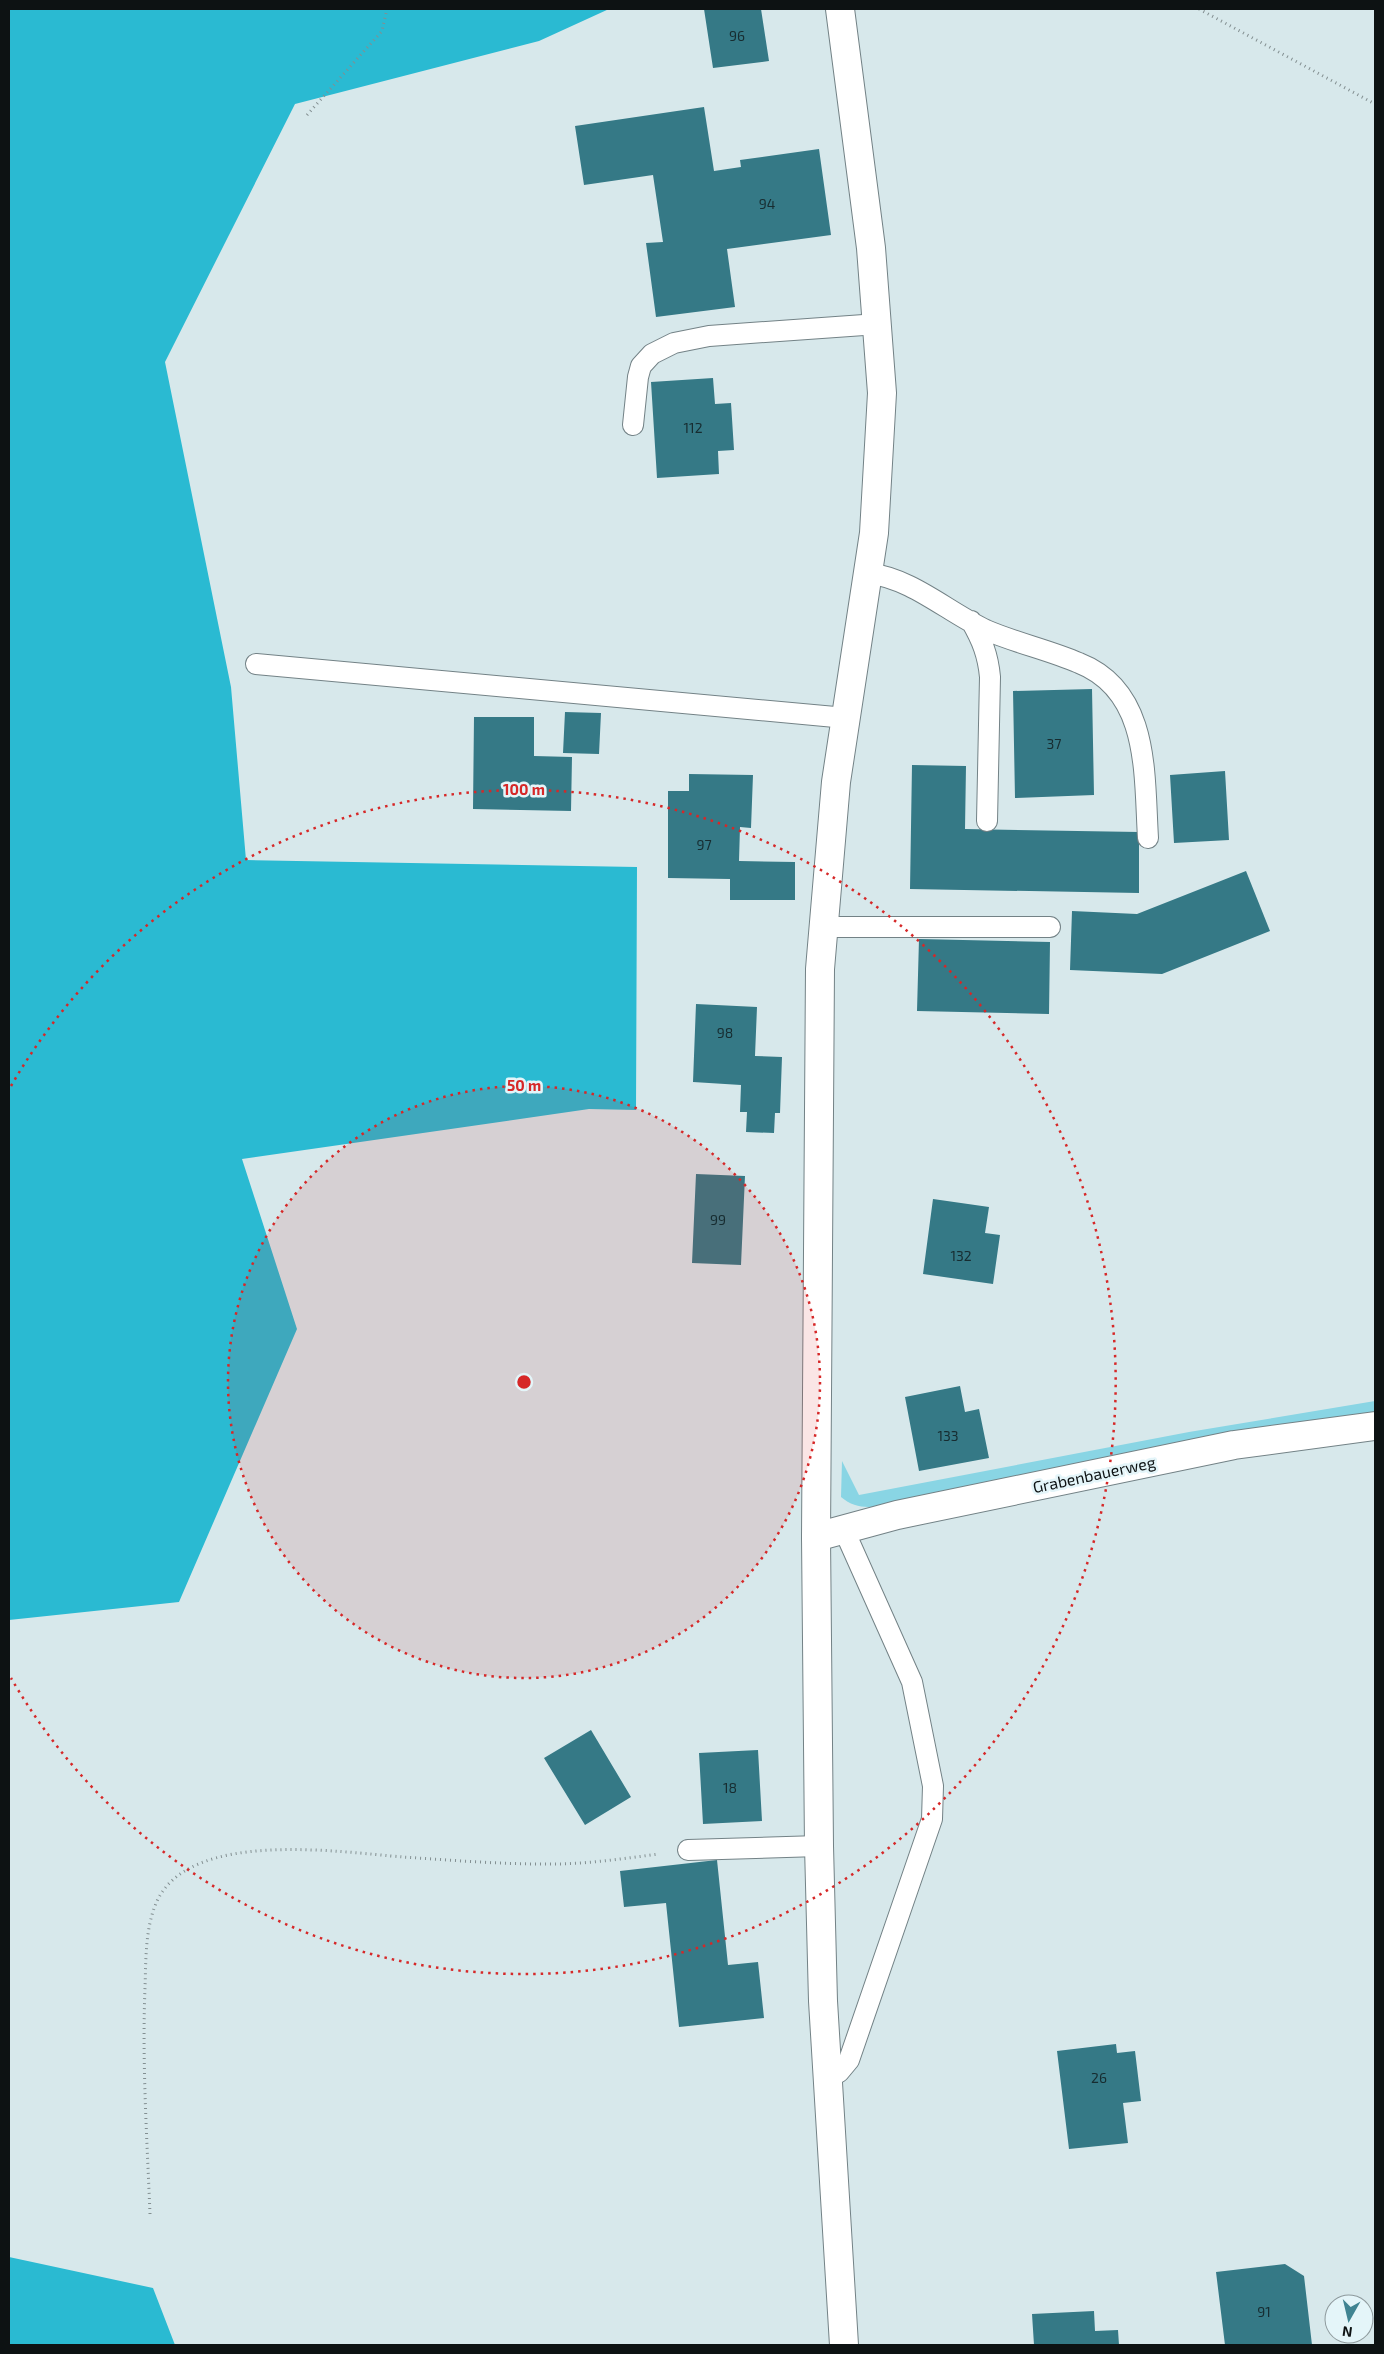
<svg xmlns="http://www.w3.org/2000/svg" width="1384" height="2354" font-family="'Exo 2',sans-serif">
	<rect width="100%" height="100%" fill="#d7e8eb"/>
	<path fill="#89d5e4" d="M1375,1401V1413L894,1504C874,1507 857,1511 841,1497L842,1461L859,1495L1189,1432Z"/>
	<path fill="#2abad2" d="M9,9H609L539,41L295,104L165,362L231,687L246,860L637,867L636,1110L589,1109L242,1159L297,1329L179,1602L9,1620Z
		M9,2257L153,2288L175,2345H9Z"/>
	<path fill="#357986" d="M704,9H761L769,61L713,68Z
		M704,107L714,171L741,167L740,160L819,149L831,235L727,249L735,307L656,317L646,243L663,242L653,175L584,185L575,126Z
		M713,378L715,404L731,403L734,450L718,451L719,474L657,478L651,382Z
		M1092,689L1094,795L1015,798L1013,691Z
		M565,712L601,713L599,754L563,753Z
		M474,717H534V756L572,757L571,811L473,809Z
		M912,765L966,766L965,829L1139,832V893L910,889Z
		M1225,771L1229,840L1174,843L1170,775Z
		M689,774L753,775L751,828L740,827L739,861L795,862V900H730V879L668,878V791H689Z
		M1246,871L1270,931L1162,974L1070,970L1072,911L1137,914Z
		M919,939L1050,942L1049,1014L917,1011Z
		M696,1004L757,1007L755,1056L782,1057L780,1113H775L774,1133L746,1132L747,1112H740L741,1085L693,1082Z
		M696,1174L745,1176L741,1265L692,1263Z
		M933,1199L989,1207L985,1233L1000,1235L993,1284L923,1274Z
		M960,1386L965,1412L979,1409L989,1458L919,1471L905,1397Z
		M591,1730L631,1797L585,1825L544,1758Z
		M758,1750L762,1821L703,1824L699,1753Z
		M717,1860L728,1965L758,1962L764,2018L679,2027L666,1903L624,1907L620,1871Z
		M1116,2044L1117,2053L1135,2051L1141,2101L1123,2103L1128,2143L1069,2149L1057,2051Z
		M1285,2264L1304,2276L1312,2345H1225L1216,2272Z
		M1094,2311L1095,2331L1118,2330L1119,2345H1034L1032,2314Z"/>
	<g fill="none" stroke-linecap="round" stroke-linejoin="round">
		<defs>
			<path id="service" d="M633,425L638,377L641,366L652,354L674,343L709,336L878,324
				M868,573C913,579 946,611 986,630C1016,643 1049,650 1079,663C1150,691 1144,774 1148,838
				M971,621C982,640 988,655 990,677L987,821
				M256,664L846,718
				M823,927H1050
				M688,1850L819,1846
				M827,2079L839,2072L849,2060L932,1819L933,1786L912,1682L844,1530"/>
			<path id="minor" d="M816,1537L897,1515L1234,1445L1375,1426"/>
			<path id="tertiary" d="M840,9L871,248L882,393L874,533L836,782L820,969L816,1537L819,1846L823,2001L844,2345"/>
		</defs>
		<use href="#service" stroke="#738286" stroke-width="22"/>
		<use href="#minor" stroke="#738286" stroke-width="30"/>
		<use href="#tertiary" stroke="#738286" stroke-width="30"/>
		<path stroke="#838f91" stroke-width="3" stroke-dasharray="1 4" stroke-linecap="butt" d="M1199,9L1375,104
			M307,115L382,31L387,9
			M150,2214C147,2138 142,2063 145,1988C146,1959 145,1928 157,1901C191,1829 339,1852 403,1857C449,1860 496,1864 542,1864C581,1865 620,1859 659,1854"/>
		<use href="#service" stroke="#fff" stroke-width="20"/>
		<use href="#minor" stroke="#fff" stroke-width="28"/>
		<use href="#tertiary" stroke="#fff" stroke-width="28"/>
	</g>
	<circle cx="524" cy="1382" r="296" fill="#d62828" fill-opacity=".12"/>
	<g fill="none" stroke="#d62828" stroke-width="2.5" stroke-dasharray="2.5 5">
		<circle cx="524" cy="1382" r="296"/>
		<path d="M11 1086A592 592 0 1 1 11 1678"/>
	</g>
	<g text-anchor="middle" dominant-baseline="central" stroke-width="5" stroke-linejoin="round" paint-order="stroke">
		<g font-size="14" fill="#172c30">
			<text x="737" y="35">96</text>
			<text x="767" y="203">94</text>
			<text x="693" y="427">112</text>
			<text x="1054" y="743">37</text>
			<text x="704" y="844">97</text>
			<text x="725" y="1032">98</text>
			<text x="718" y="1219">99</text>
			<text x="961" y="1255">132</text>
			<text x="948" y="1435">133</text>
			<text x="730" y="1787">18</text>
			<text x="1099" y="2077">26</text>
			<text x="1264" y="2311">91</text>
		</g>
		<g font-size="16" fill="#0d1213" stroke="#e4f5f9">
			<text transform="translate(1094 1474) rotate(-12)">Grabenbauerweg</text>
		</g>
	</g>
	<circle cx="524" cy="1382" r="8" fill="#d62828" stroke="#e4f5f9" stroke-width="2.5"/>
	<g font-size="15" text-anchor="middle" font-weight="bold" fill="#d62828" stroke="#e4f5f9" stroke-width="5" stroke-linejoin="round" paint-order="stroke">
		<text x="524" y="795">100 m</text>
		<text x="524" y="1091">50 m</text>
	</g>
	<rect width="1384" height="2354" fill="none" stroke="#0d1213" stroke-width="20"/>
	<g transform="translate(1349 2319) rotate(188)"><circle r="24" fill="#e4f5f9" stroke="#8e9a9d"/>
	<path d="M0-4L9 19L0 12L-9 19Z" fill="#408492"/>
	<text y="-8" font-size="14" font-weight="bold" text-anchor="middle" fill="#0d1213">N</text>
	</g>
</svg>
